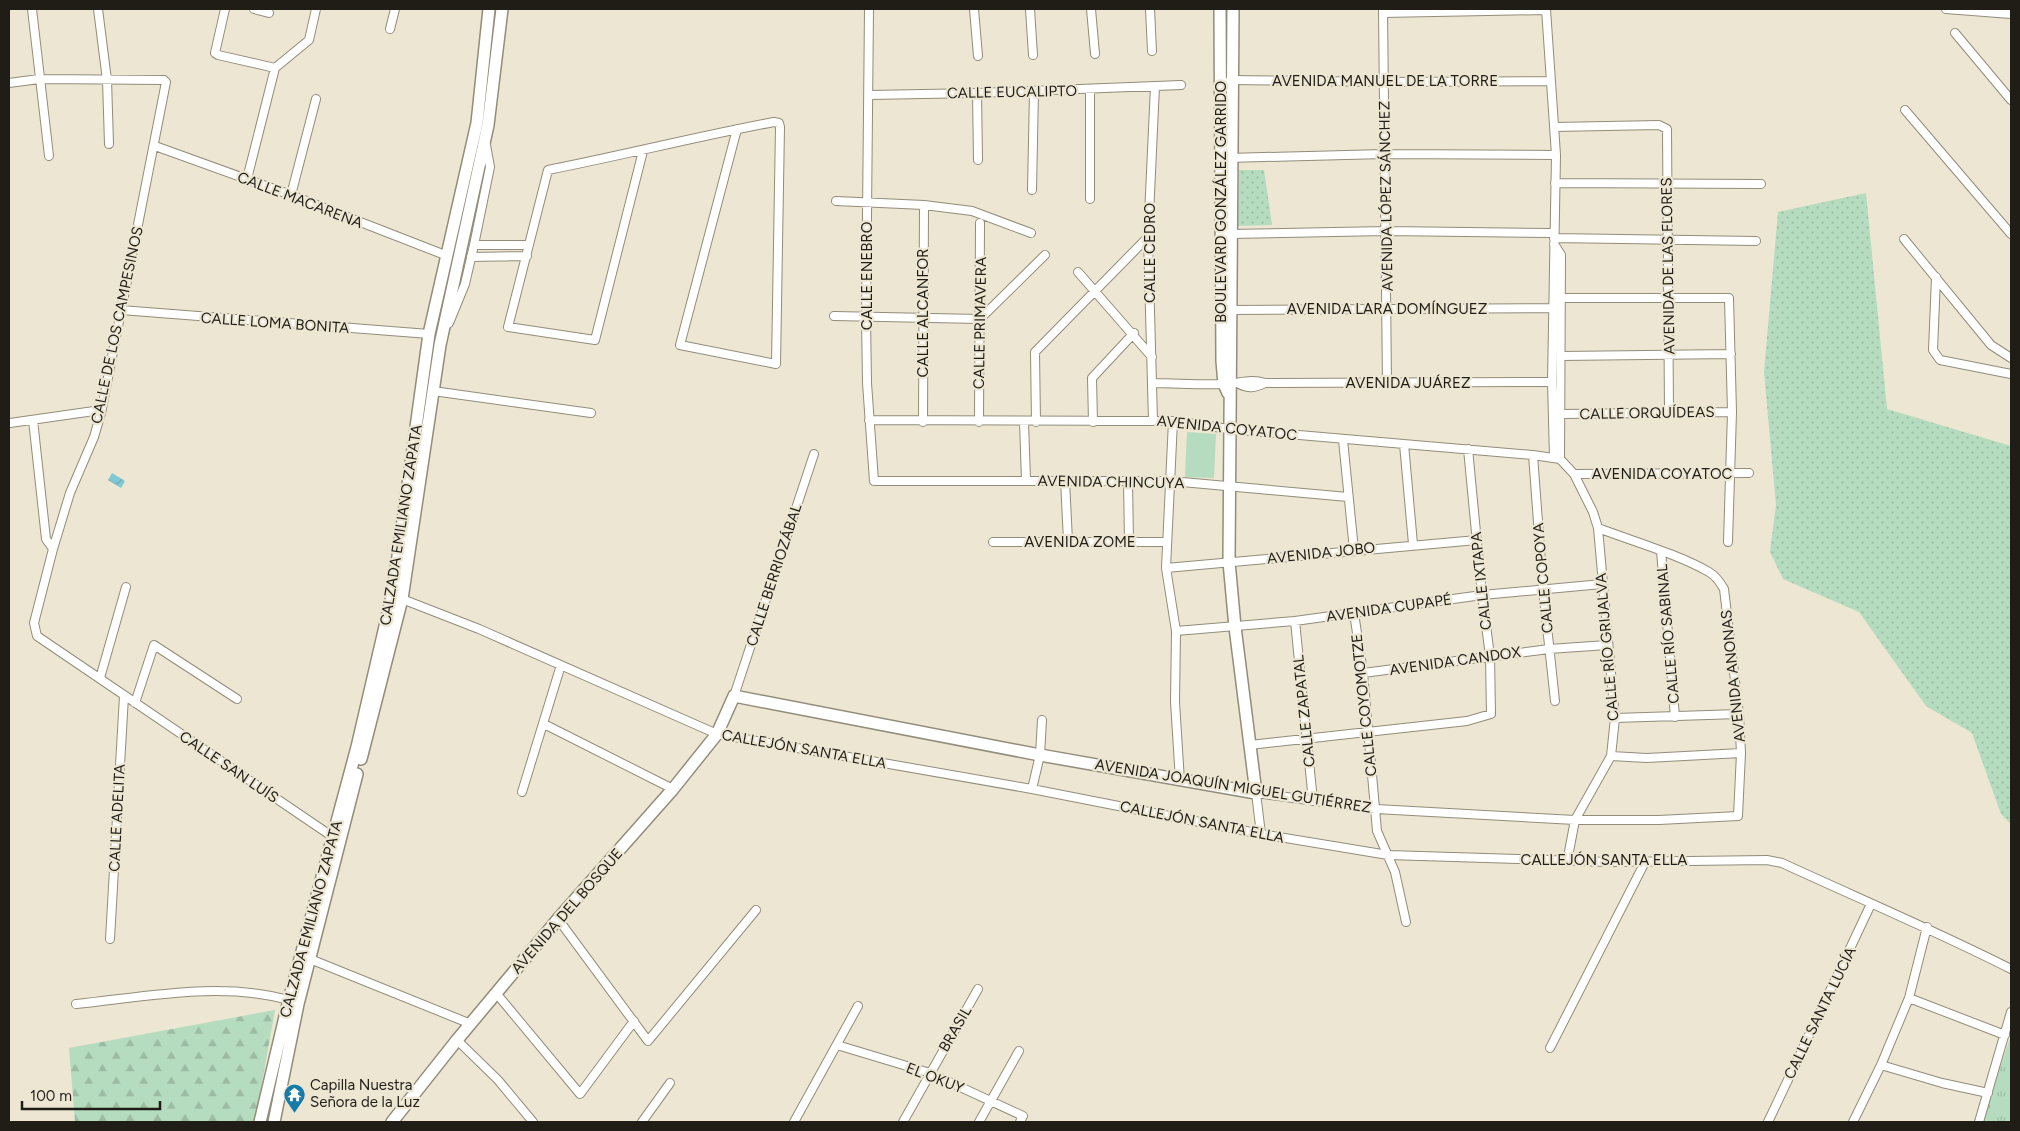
<svg xmlns="http://www.w3.org/2000/svg" width="2020" height="1131" font-family="Figtree,sans-serif">
	<defs>
		<pattern id="grass-dots" width="8" height="8" patternUnits="userSpaceOnUse" patternTransform="scale(1.25)"><rect width="8" height="8" fill="#b5dcbf"/><path d="M2 2h.1M6 6h.1" fill="none" stroke="#9bbca3" stroke-width="1.8" stroke-linecap="round"/></pattern>
		<pattern id="forest-firs" width="22" height="20" patternUnits="userSpaceOnUse" patternTransform="scale(1.25)"><rect width="22" height="20" fill="#b5dcbf"/><path d="M5 1l3.5 6h-7zM16 11l3.5 6h-7z" fill="#9bbca3"/></pattern>
		<pattern id="park-tufts" width="24" height="20" patternUnits="userSpaceOnUse" patternTransform="scale(1.25)"><rect width="24" height="20" fill="#b5dcbf"/><path d="M3 7l-1-3M5 7V3M7 7l1-3M15 17l-1-3M17 17v-4M19 17l1-3" fill="none" stroke="#9bbca3"/></pattern>
		<pattern id="water-waves" width="16" height="10" patternUnits="userSpaceOnUse" patternTransform="scale(1.25)"><rect width="16" height="10" fill="#80c6d4"/><path d="M0 5q4-4 8 0t8 0" fill="none" stroke="#6eaab5"/></pattern>
	</defs>
	<rect width="100%" height="100%" fill="#ece6d2"/>
	<path fill="url(#grass-dots)" d="M1239,170H1264L1272,225L1238,226Z
		M1866,193L1887,409L2011,446V824L2001,814L1972,733L1926,706L1859,612L1783,579L1770,552L1776,505L1764,372L1778,212Z"/>
	<path fill="url(#forest-firs)" d="M275,1010L255,1122H75L69,1048Z"/>
	<path fill="url(#park-tufts)" d="M2011,1035V1122H1982Z"/>
	<path fill="#b5dcbf" d="M1187,432L1216,434L1214,478L1185,477Z"/>
	<path fill="url(#water-waves)" d="M112,473L125,481L121,488L108,480Z"/>
	<g fill="none" stroke-linecap="round" stroke-linejoin="round">
		<defs>
			<path id="street" d="M32,9L49,156
				M98,9L107,80L109,144
				M225,9L215,53L218,55L275,68
				M254,9L269,13
				M869,9L866,318L867,383L874,481H1171L1348,497
				M974,9L978,56
				M1030,9L1033,55
				M1091,9L1095,54
				M1150,9L1152,51
				M1383,9L1387,383
				M1546,9L1556,155L1552,382L1554,458
				M1946,9L2011,14
				M1383,13L1546,10
				M390,29L395,9
				M1955,33L2011,100
				M1230,80L1385,82L1551,81
				M9,83L39,79L164,80L166,82L101,413L94,437L70,493L53,549L34,623L37,636L333,837
				M977,93L978,160
				M869,95L977,93L1181,85
				M1905,110L2011,234
				M1554,127L1659,125L1667,129L1669,412
				M155,146L291,195L445,255
				M643,151L595,340L508,327L548,170C624,155 699,136 774,122L779,123L780,127L776,364L680,345L737,129
				M1228,158L1384,154L1556,155
				M247,179L275,68L309,40L316,9
				M1555,183L1761,184
				M1032,190L1034,91
				M291,195L316,99
				M1090,199V90
				M836,201L924,205L972,211L1031,233
				M1229,234L1386,231L1554,233
				M1554,238L1756,241
				M1904,239L1991,345L2011,358
				M1554,244L1561,255L1560,459
				M474,245H529
				M471,257L527,256
				M1078,272L1152,357
				M1936,277L1933,350L1940,360L2011,374
				M1561,298H1729L1732,412L1728,542
				M121,310L429,334
				M1226,310L1553,308
				M834,316L980,319L1045,255
				M449,323L465,284L474,245L490,167L486,145
				M1561,356L1731,354
				M1152,383C1176,383 1199,385 1223,384C1238,384 1250,378 1265,383L1552,382
				M1239,384C1249,389 1254,388 1265,383
				M433,391L591,413
				M1562,414L1732,412
				M33,420L46,539L53,549
				M869,420L1173,421L1229,429L1533,455L1560,459L1574,474L1593,512L1598,528L1615,718L1611,756L1575,820L1567,862
				M1153,421L1148,237L1155,86
				M1173,421L1166,568L1176,631L1175,702L1180,781
				M923,422L924,205
				M979,422L980,223
				M1024,422L1026,480
				M1036,422L1035,352L1148,237
				M1093,422L1092,378L1134,333
				M10,423L94,411L101,413
				M1343,440L1354,550
				M1404,444L1413,544
				M1533,455L1543,589L1555,701
				M1574,474L1749,473
				M1065,480L1068,541
				M1128,481L1129,542
				M993,542H1167
				M1661,551L1675,717
				M1166,568L1477,540
				M402,599L479,629L717,734L1032,789L1261,834L1388,855L1611,862L1767,860L1782,863C1858,898 1936,931 2011,969
				M1354,613L1363,673L1377,831L1395,872L1406,922
				M1295,621L1313,801
				M1176,631L1295,621L1482,595L1602,584
				M1363,673L1549,649L1607,645
				M100,678L126,587
				M734,696L814,454
				M135,703L154,645L237,699
				M1615,718L1739,714
				M544,724L673,789
				M1250,745L1467,721L1491,714L1490,656L1482,595L1468,449
				M1611,756L1647,758L1741,753
				M1032,789L1040,755L1042,720
				M522,792L561,665
				M1261,834L1256,793L1376,809L1575,820H1659L1738,816L1741,753L1739,714L1724,589C1720,582 1716,576 1709,572C1678,554 1632,541 1598,528
				M558,919L648,1041L756,910
				M110,939L124,696
				M310,959L471,1024
				M496,993L580,1094L634,1021
				M1909,998L2005,1035
				M76,1004C145,997 221,981 289,1000
				M457,1040L498,1080L533,1122
				M837,1045L930,1073L1023,1116L1020,1122
				M1550,1048L1645,862
				M1881,1065L1942,1083L1988,1093
				M642,1122L670,1083
				M794,1122L858,1006
				M903,1122L978,989
				M979,1122L1019,1051
				M1768,1122L1871,904
				M1853,1122L1881,1065L1909,998L1927,927
				M1979,1122L2011,1012"/>
			<path id="secondary" d="M1220,9L1222,361L1224,384L1228,393
				M361,759L402,599L440,345L488,125L502,9
				M260,1122L289,1000L357,747L393,592L429,334L477,123L489,9
				M274,1122L298,1004L357,774
				M392,1122L457,1040L558,919L673,789L717,734L734,696L1040,755L1256,793L1235,627L1229,562L1233,9"/>
		</defs>
		<use href="#street" stroke="#928c7a" stroke-width="10"/>
		<use href="#secondary" stroke="#928c7a" stroke-width="14"/>
		<use href="#street" stroke="#fff" stroke-width="8"/>
		<use href="#secondary" stroke="#fff" stroke-width="11"/>
	</g>
	<defs>
		<symbol id="temple-pin" viewBox="-11 -11 22 30"><path d="M0 17L-7.5 6A9.5 9.5 0 1 1 7.5 6Z" fill="#167ca7" stroke="#ece6d2"/><path d="M0-6L5-2H3V0L6.5 2.5H4V6H1.5V3h-3V6H-4V2.5H-6.5L-3 0V-2H-5Z" fill="#fff"/></symbol>
	</defs>
	<g fill-rule="evenodd">
		<use href="#temple-pin" x="282" y="1082" width="25" height="34"/>
	</g>
	<g text-anchor="middle" dominant-baseline="central" stroke-width="4.5" stroke-linejoin="round" paint-order="stroke">
		<g font-size="15" fill="#1f1d16" stroke="#ece6d2">
			<text x="1385" y="81">AVENIDA MANUEL DE LA TORRE</text>
			<text transform="translate(1012 92) rotate(-1)">CALLE EUCALIPTO</text>
			<text transform="translate(1386 196) rotate(-91)">AVENIDA LÓPEZ SÁNCHEZ</text>
			<text transform="translate(300 200) rotate(21)">CALLE MACARENA</text>
			<text transform="translate(1221 202) rotate(-90)">BOULEVARD GONZÁLEZ GARRIDO</text>
			<text transform="translate(1150 253) rotate(-90)">CALLE CEDRO</text>
			<text transform="translate(1668 266) rotate(-91)">AVENIDA DE LAS FLORES</text>
			<text transform="translate(867 276) rotate(-90)">CALLE ENEBRO</text>
			<text x="1387" y="309">AVENIDA LARA DOMÍNGUEZ</text>
			<text transform="translate(923 313) rotate(-90)">CALLE ALCANFOR</text>
			<text transform="translate(275 323) rotate(4)">CALLE LOMA BONITA</text>
			<text transform="translate(980 323) rotate(-89)">CALLE PRIMAVERA</text>
			<text transform="translate(117 325) rotate(-78)">CALLE DE LOS CAMPESINOS</text>
			<text x="1408" y="383">AVENIDA JUÁREZ</text>
			<text transform="translate(1647 413) rotate(-1)">CALLE ORQUÍDEAS</text>
			<text transform="translate(1227 428) rotate(6)">AVENIDA COYATOC</text>
			<text x="1662" y="474">AVENIDA COYATOC</text>
			<text transform="translate(1111 482) rotate(1)">AVENIDA CHINCUYA</text>
			<text transform="translate(401 525) rotate(-81)">CALZADA EMILIANO ZAPATA</text>
			<text x="1080" y="542">AVENIDA ZOME</text>
			<text transform="translate(1321 553) rotate(-6)">AVENIDA JOBO</text>
			<text transform="translate(774 575) rotate(-72)">CALLE BERRIOZÁBAL</text>
			<text transform="translate(1543 578) rotate(-95)">CALLE COPOYA</text>
			<text transform="translate(1481 581) rotate(-96)">CALLE IXTAPA</text>
			<text transform="translate(1389 608) rotate(-8)">AVENIDA CUPAPÉ</text>
			<text transform="translate(1668 634) rotate(-95)">CALLE RÍO SABINAL</text>
			<text transform="translate(1607 647) rotate(-95)">CALLE RÍO GRIJALVA</text>
			<text transform="translate(1455 661) rotate(-8)">AVENIDA CANDOX</text>
			<text transform="translate(1733 676) rotate(-96)">AVENIDA ANONAS</text>
			<text transform="translate(1364 705) rotate(-96)">CALLE COYOMOTZE</text>
			<text transform="translate(1304 711) rotate(-96)">CALLE ZAPATAL</text>
			<text transform="translate(804 749) rotate(10)">CALLEJÓN SANTA ELLA</text>
			<text transform="translate(229 767) rotate(34)">CALLE SAN LUÍS</text>
			<text transform="translate(1233 786) rotate(9)">AVENIDA JOAQUÍN MIGUEL GUTIÉRREZ</text>
			<text transform="translate(117 818) rotate(-87)">CALLE ADELITA</text>
			<text transform="translate(1202 822) rotate(11)">CALLEJÓN SANTA ELLA</text>
			<text x="1604" y="860">CALLEJÓN SANTA ELLA</text>
			<text transform="translate(567 911) rotate(-49)">AVENIDA DEL BOSQUE</text>
			<text transform="translate(311 919) rotate(-75)">CALZADA EMILIANO ZAPATA</text>
			<text transform="translate(1820 1013) rotate(-64)">CALLE SANTA LUCÍA</text>
			<text transform="translate(955 1029) rotate(-60)">BRASIL</text>
			<text transform="translate(935 1078) rotate(21)">EL OKUY</text>
		</g>
		<g font-size="15" fill="#1f1d16" stroke="#ece6d2" text-anchor="start">
			<text x="310" y="1085">Capilla Nuestra<tspan x="310" dy="17">Señora de la Luz</tspan></text>
		</g>
	</g>
	<rect width="2020" height="1131" fill="none" stroke="#1f1d16" stroke-width="20"/>
	<path d="M22 1101v8h138v-8" fill="none" stroke="#1f1d16" stroke-width="2.5"/>
	<text x="30" y="1101" font-size="15" fill="#1f1d16" stroke="#ece6d2" stroke-width="4" paint-order="stroke">100 m</text>
</svg>
